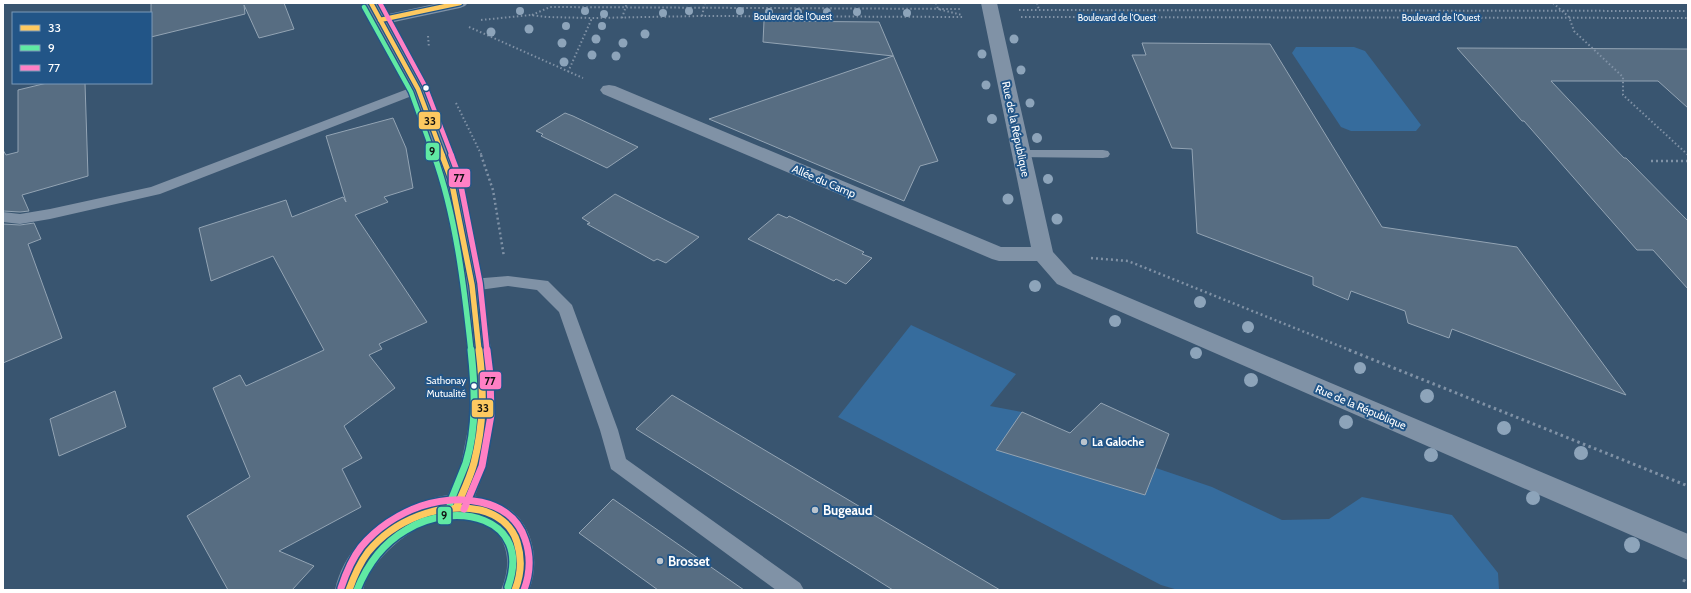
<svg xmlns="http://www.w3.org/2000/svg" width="1691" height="593" font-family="Cabin,sans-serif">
	<rect width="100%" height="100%" fill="#395570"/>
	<path fill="#366c9d" d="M1296,47H1354L1365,51L1421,125L1416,131H1351L1341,127L1292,53Z
		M911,325L1016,374L990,406L1022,412L997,450L1145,495L1156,468L1212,487L1282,520L1329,519L1362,497L1452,515L1498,573L1499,590H1178L1161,585L838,417Z"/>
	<path fill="#576d82" stroke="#93a4b4" d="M151,3H284L294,29L259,38L244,5L245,14L151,37Z
		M764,21L879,22L938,161L920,166L904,201L709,119L893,56L763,42Z
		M1142,43L1270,44L1382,227L1517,247L1626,395L1452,329L1449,338L1408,323L1405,311L1351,291L1348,300L1313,285V277L1197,233L1192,149L1172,148L1132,55H1146Z
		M1457,48L1688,49V108L1658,81H1551L1624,158H1626L1688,221V289L1653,250H1637L1524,121H1522Z
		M47,83H85L88,176L22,195L29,211L20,212L3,211V150L6,155L18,152V90Z
		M565,113L573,116L638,147L607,168L541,136L543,134L536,131Z
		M393,118L406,148L413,188L384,197L388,202L355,215L427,322L379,344L382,349L369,355L395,388L344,426L362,458L342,469L361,507L279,551L314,566L292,590H228L187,516L250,477L213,388L240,375L246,386L324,350L273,256L211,281L199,228L286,200L292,217L343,197L346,202L326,136Z
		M615,194L669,222L699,237L666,263L657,259L654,261L587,224L590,223L582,218Z
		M778,214L787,218L789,216L864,252L862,254L872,258L846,284L836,279L834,281L748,239Z
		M34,223L41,239L28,244L62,338L3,363V224L20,225Z
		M115,391L126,427L59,456L50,419Z
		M672,395L1000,590H893L636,429Z
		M1101,403L1169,434L1145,495L996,450L1022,412L1070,433Z
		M613,499L744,590H658L579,533Z"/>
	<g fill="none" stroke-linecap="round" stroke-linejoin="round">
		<path stroke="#8092a6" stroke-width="2" stroke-dasharray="1.5 2.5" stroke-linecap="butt" d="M936,3L938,9L962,15
			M1037,3L1039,10
			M1553,3L1569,17L1574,31L1623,77V95L1688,155
			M1019,10L1688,11
			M532,15L550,7L962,9
			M702,16L705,3
			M1021,17L1688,18
			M622,18L627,3
			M481,20L531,15L547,17L592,18L702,16L964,17
			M469,27L583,78
			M428,36L429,48
			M568,72L592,18
			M456,103L482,156"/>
		<path stroke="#8092a6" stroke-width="2.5" stroke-dasharray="2 3" stroke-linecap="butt" d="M481,155L493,190L504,257
			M1651,161H1688
			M1091,258L1128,261L1352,351"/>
		<path stroke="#8092a6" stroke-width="3" stroke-dasharray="2.5 3.5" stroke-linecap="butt" d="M1349,350L1688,486
			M1683,580L1688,583"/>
		<path fill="#8092a6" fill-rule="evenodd" d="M418,85L422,86L424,89L422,92L160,194L50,219L20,224L3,222V212L20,214L50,209L151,187Z
			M1021,150H1103L1108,151L1110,154L1108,157L1103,158L1016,157L1014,154L1016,151Z
			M508,276L548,281L572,305L618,430L626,459L800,583L804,590H776L611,469L600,430L559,312L537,290L508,286L472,291L466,289L464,285L466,281L472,279Z"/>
		<path fill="#8092a6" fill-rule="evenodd" d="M981,3H997L1053,252L1073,274L1688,534V560L1057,284L1037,261H999L992,259L603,94L600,90L603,86L609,85L615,86L1001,247H1031Z"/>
		<path fill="#8092a6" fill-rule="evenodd" d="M439,3H468L465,6L460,8L380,25L375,23L372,20L375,17Z"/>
		<path fill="#7b8fa1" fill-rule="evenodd" d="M363,3H379L427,89L461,179L483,285L494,376L495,414L487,464L475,496C486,500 499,503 509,509C534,526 540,564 529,590H501C523,538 483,505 433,522C414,528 397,541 383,556C375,565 366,577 363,590H335C346,538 398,503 448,495L461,464L471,414L470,376L461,285L441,179L409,89Z"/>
		<defs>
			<path id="bus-1-far2" d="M371,3L418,89L443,156
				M380,20L460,3"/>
			<path id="bus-1-far1" d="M442,155L451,179L472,285L479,351"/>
			<path id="bus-1" d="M457,506C463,492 470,478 474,463C484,423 484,390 479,350
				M349,590C354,576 359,564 368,552C394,520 439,502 480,510C497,514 512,525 517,542C522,558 521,575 515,590"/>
			<path id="bus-2-far2" d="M364,7L411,92L434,156"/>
			<path id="bus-2-far1" d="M434,155C456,216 464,286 471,351"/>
			<path id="bus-2" d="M450,503C455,490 461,476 466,463C477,426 475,388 471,350
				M357,590C367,565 382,544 406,530C454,500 533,516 508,587"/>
			<path id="bus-3-far2" d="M380,3L425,86L452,156"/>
			<path id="bus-3-far1" d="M451,155L459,176L480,283L487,351"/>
			<path id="bus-3" d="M464,509L482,466L491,415L490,375L487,350
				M341,588C346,573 351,560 361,547C376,529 398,514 421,506C457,494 511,497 525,539C531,556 530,574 524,590"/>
		</defs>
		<use href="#bus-1-far2" stroke="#225587" stroke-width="7"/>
		<use href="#bus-1-far1" stroke="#225587" stroke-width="8"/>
		<use href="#bus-1" stroke="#225587" stroke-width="10"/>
		<use href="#bus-2-far2" stroke="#225587" stroke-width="7"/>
		<use href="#bus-2-far1" stroke="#225587" stroke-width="8"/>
		<use href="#bus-2" stroke="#225587" stroke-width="10"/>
		<use href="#bus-3-far2" stroke="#225587" stroke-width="7"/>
		<use href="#bus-3-far1" stroke="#225587" stroke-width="8"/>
		<use href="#bus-3" stroke="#225587" stroke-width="10"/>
		<use href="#bus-1-far2" stroke="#fdc960" stroke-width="4.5"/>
		<use href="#bus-1-far1" stroke="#fdc960" stroke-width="5.5"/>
		<use href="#bus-1" stroke="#fdc960" stroke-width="7"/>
		<use href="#bus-2-far2" stroke="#60e9a3" stroke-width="4.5"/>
		<use href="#bus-2-far1" stroke="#60e9a3" stroke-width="5.5"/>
		<use href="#bus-2" stroke="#60e9a3" stroke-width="7"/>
		<use href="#bus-3-far2" stroke="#ff80c5" stroke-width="4.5"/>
		<use href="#bus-3-far1" stroke="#ff80c5" stroke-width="5.5"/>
		<use href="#bus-3" stroke="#ff80c5" stroke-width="7"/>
	</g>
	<g fill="#8da4ba">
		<circle cx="520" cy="11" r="4"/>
		<circle cx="585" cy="11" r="4"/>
		<circle cx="689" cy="11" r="4"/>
		<circle cx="740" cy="11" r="4"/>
		<circle cx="769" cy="12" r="4"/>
		<circle cx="798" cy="12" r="4"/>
		<circle cx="827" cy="12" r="4"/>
		<circle cx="857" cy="12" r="4"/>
		<circle cx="663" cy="13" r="4"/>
		<circle cx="907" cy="13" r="4"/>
		<circle cx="604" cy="14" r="4"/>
		<circle cx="566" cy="26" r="4"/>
		<circle cx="602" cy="26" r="4"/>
		<circle cx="529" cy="29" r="4.5"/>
		<circle cx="491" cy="32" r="4.5"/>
		<circle cx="645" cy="34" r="4.5"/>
		<circle cx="596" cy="39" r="4.5"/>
		<circle cx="1014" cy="39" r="4.5"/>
		<circle cx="562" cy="43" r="4.5"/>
		<circle cx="623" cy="43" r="4.5"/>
		<circle cx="982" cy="54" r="4.5"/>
		<circle cx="592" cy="55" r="4.5"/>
		<circle cx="616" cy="56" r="4.5"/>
		<circle cx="564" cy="62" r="4.5"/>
		<circle cx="1021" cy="70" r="4.5"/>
		<circle cx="986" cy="85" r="4.5"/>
		<circle cx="1030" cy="103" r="4.5"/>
		<circle cx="992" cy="119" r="5"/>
		<circle cx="1037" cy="138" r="5"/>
		<circle cx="1048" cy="179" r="5"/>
		<circle cx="1008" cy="199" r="5.5"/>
		<circle cx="1057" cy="219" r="5.5"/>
		<circle cx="1035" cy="286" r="6"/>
		<circle cx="1200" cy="302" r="6"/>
		<circle cx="1115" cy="321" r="6"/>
		<circle cx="1248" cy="327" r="6"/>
		<circle cx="1196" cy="353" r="6"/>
		<circle cx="1360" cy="368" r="6"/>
		<circle cx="1251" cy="380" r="7"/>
		<circle cx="1427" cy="396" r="7"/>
		<circle cx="1346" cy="422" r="7"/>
		<circle cx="1504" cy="428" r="7"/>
		<circle cx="1581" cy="453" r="7"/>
		<circle cx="1431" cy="455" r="7"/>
		<circle cx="1533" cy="498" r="7"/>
		<circle cx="1632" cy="545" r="8"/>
	</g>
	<g fill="#fff" stroke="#225587" stroke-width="1.5">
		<circle cx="426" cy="88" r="3.5"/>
		<circle cx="474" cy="386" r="3.5"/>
	</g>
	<g fill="#bac4cd" stroke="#225587" stroke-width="1.5">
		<circle cx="1084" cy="442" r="4"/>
		<circle cx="815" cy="510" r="4"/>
		<circle cx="660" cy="561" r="4"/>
	</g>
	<g text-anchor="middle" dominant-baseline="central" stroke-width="4" stroke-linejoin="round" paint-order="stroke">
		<g font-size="9" fill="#fff" stroke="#225587">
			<text x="793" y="16">Boulevard de l'Ouest</text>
			<text x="1117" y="17">Boulevard de l'Ouest</text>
			<text x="1441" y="17">Boulevard de l'Ouest</text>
		</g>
		<g font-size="10" fill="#fff" stroke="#225587" text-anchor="end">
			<text x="466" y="380">Sathonay<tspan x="466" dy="13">Mutualité</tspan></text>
		</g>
		<g font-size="11" fill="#fff" stroke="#225587">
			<text transform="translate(1016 129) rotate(78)">Rue de la République</text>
			<text transform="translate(824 181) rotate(23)">Allée du Camp</text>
			<text transform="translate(1361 407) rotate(23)">Rue de la République</text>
		</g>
		<g font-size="11" font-weight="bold" fill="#fff" stroke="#225587" text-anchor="start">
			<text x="1092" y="442">La Galoche</text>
		</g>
		<g font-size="13" font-weight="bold" fill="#fff" stroke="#225587" text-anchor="start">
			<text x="823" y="510">Bugeaud</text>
			<text x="668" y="561">Brosset</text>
		</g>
	</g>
	<g stroke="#225587" stroke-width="1.5">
		<rect x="418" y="111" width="23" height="19" rx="4" fill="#fdc960"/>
		<rect x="425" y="142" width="15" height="19" rx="4" fill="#60e9a3"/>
		<rect x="448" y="168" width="23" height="20" rx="4" fill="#ff80c5"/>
		<rect x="479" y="371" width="23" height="19" rx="4" fill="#ff80c5"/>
		<rect x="471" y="399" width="23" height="19" rx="4" fill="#fdc960"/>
		<rect x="437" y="506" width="15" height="19" rx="4" fill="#60e9a3"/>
	</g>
	<g font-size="11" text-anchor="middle" font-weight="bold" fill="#111">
		<text x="430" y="125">33</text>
		<text x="432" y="155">9</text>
		<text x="459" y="182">77</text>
		<text x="490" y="385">77</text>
		<text x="483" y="412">33</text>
		<text x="444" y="519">9</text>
	</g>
	<rect width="1691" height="593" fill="none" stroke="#ffffff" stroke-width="8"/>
	<rect x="12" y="12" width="140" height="72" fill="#225587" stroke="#7a99b7"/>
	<rect x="20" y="25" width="20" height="6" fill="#fdc960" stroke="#7a99b7"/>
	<text x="48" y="32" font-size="12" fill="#ffffff">33</text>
	<rect x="20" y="45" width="20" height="6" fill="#60e9a3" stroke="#7a99b7"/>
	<text x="48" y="52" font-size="12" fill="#ffffff">9</text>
	<rect x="20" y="65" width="20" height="6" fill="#ff80c5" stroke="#7a99b7"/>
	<text x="48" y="72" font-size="12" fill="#ffffff">77</text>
</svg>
